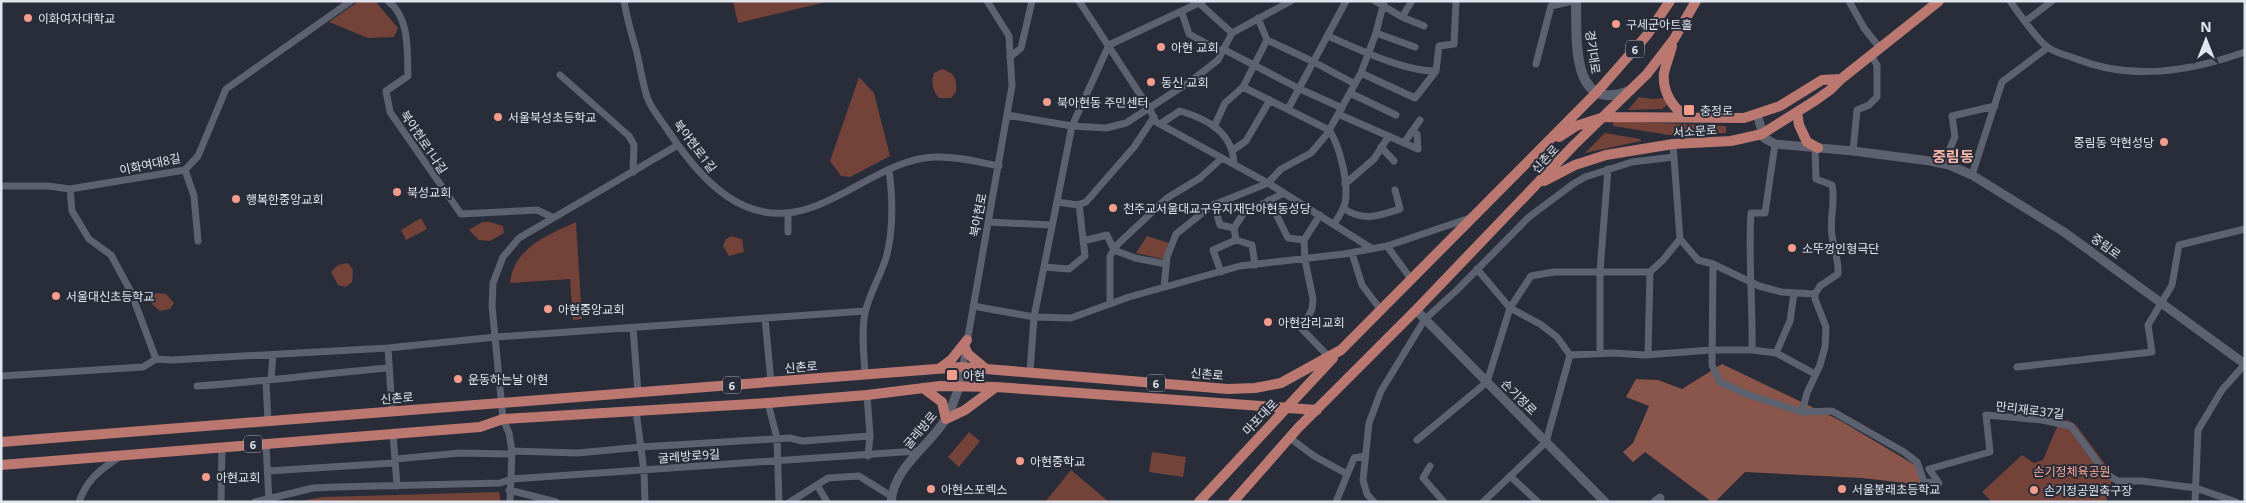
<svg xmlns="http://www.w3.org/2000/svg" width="2246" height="503" font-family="'Open Sans','Noto Sans KR',sans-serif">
	<rect width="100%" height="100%" fill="#282d39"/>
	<path fill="#734239" d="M359,1H375L398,28L394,37L368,38L329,22Z
		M733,1H830L738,23Z
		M942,69C955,73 957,79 956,92L951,98H939C932,90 931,82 934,73Z
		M859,77L874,93L890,156L850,177L841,176L830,161Z
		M1639,97L1652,99L1665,98L1667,105L1662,109L1628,110Z
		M1617,121L1726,126V133L1669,135L1613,126V123Z
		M1605,133L1640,139L1641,141L1585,153Z
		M421,218L427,229L406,240L401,230Z
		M482,222H490L503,226L504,233L490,241L479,240L469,230Z
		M576,222L582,319L573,320L570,279L510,283C514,247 548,235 576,222Z
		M731,236L742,239L744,252L729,256L723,246L726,239Z
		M1147,236L1172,244L1167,260L1136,253Z
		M348,263L353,270L352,282L346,287L338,285L331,272L338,265Z
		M156,293L166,294L174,303L170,309L160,311L153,305L149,298Z
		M2068,420L2076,425L2113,475L2106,502H1992L1982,492L2022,455L2034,463L2043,460L2059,422Z
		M969,432L980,441L959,467L948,457Z
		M1152,452L1186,457L1183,477L1149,472Z
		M1071,470L1109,502H1045Z
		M499,492L501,502H295L323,497Z"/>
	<path fill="#8a554b" d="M1722,364L1841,421L1915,465L1922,485L1862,478L1745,472L1715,502H1712L1645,452L1633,462L1623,452L1633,443L1649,406L1626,397L1636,379L1658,380L1682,389Z"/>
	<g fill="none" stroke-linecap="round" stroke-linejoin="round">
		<path stroke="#5c6270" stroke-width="7" d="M388,1C410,18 407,50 408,76L386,91L390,112L461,214L537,210L552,217
			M624,1C627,18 631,33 636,49C640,65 642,81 647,97C651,109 662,121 669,132C701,180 745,230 810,208C850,195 892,158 935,157C956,156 978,162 999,166
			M1079,1L1149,108L1156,122L1268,183L1371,248
			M1375,1L1402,17L1424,26
			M1849,1L1864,28L1880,48
			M2010,1C2018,12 2039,43 2049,48C2056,53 2066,55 2074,58C2131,81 2188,72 2245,52
			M1200,4L1232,33
			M1182,13L1189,34L1222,52
			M1402,17L1412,1
			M2026,21L2052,1
			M1376,33L1415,47
			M1328,36C1358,49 1405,72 1436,71
			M1267,40L1314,62L1355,84
			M1109,45L1203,1
			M1223,49L1298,88L1342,108
			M1010,57L1021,48L1032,1
			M1536,64L1551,6L1573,1
			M1361,73L1415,98L1436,71L1439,46L1454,44L1456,1
			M560,75L629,136L634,145L633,172
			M1243,87L1329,130C1340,146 1349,184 1345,203C1343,210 1338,218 1334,224
			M1350,93L1396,115
			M1288,109L1346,1
			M1338,114L1418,149L1417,134L1411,132
			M1007,115L1072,126L1106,128L1126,123L1191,81L1218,60L1232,33L1291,1
			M1160,124L1180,111C1208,119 1233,133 1234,164
			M1214,127L1225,103L1243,87L1267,40L1258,18
			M1404,143L1420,120
			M1673,144L1680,239L1698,260L1713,264L1712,365L1720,382L1746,394L1802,412L1832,411L1904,452L1917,462L1924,482L1939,483L1929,469L1990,452L1986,415L2042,420L2071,426L2106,474L2118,481H2142L2196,488L2236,502
			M1381,147L1394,161
			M1233,150L1246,141L1270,100
			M1853,151L1857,110L1869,105L1877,97V65L1871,55
			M1943,164L1955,137L1952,116L1995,106
			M185,170L194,196L198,241
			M1972,175L2002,82L2047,48
			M1345,184L1374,159L1389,136
			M1,186H48L70,189L185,170L198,156L226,89L351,1
			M70,189L72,211L89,239L111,255L131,292L156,359
			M1269,200L1288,238L1304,240L1305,260L1313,299L1312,309L1302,329L1329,357
			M1057,202L1078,205L1086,202L1134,147L1154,117
			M1214,204L1220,225L1234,228
			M1343,208C1363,222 1378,216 1400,209L1395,190
			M988,222L1052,225
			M788,232V213
			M1236,240L1252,245L1255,265
			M1304,240L1320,215
			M1083,241L1107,235L1114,250L1135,258L1166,264
			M1387,246L1411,279
			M1352,253L1362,285L1381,310
			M1713,264L1759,286L1781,292L1815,294
			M1044,267L1069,269L1085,256L1079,204
			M1477,269L1510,308L1540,324L1557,337L1570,355
			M1221,272L1213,250L1236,240L1234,228L1243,214L1284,193
			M1650,272L1663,260L1680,239
			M1164,287L1167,257L1176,234L1211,206L1268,183L1281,169L1311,153L1327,134L1361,73L1376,33L1384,1
			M1110,304V256L1118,244L1167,198L1200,178L1222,158
			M973,306L1034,317L1071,318L1129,297L1240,266L1344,254L1387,246L1470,218
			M765,318L771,382
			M633,328L638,392
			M388,348L392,411
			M1752,350C1753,304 1748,259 1751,213H1765L1775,144
			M1776,353L1790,321L1794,293
			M1600,354V271L1608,169
			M1570,355L1613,353L1645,355L1711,350H1752L1776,353L1815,374
			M1648,355L1650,272
			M156,359L171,360L388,348L496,337L865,311
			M2017,367L2152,352L2148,325L2172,285L2179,245L2245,229
			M1030,372L1034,317L1072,126L1109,45
			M865,374C864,354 861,333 865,313C869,294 880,277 886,258C894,229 893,200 889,170
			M1,376L143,367L156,359
			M197,386C262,382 325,373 389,368
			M959,388L1012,86L1009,36L987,1
			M867,395L870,436
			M768,403L777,438L779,502
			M636,411L644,471L645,502
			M1802,412L1807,393L1820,365L1825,347L1826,327L1815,299V294L1820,286L1838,274C1839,261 1834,249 1832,236C1829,219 1836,202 1832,185L1816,179L1815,148
			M268,421L266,381L271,379L273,355
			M393,433L397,486
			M1290,438L1314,456L1347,474
			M1417,440L1487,382L1510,308L1531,276L1554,272H1650
			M266,443L269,502
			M1430,466L1423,478L1444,502
			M268,471L393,463L396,459L460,453L508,454L512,451L578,453L641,447L790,438L802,441L870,436L868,456
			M1510,476L1538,502
			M817,485L827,502
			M509,490L556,502
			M79,502C87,479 100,470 119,457
			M221,502L222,447
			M255,502L313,488L335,487L500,483L512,479L917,451
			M510,502L512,451L509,433L503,419L492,306L493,283L503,257L519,238L678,145
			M790,502L828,478L859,476L891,496
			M1336,502L1354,458L1365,456
			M1374,502L1367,494L1363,480L1369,423L1381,391L1425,319L1456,291L1529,217L1573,184L1585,177L1632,162L1674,157
			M1483,502L1546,442L1570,355
			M2195,502L2198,430L2222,390L2245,364"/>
		<path stroke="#5c6270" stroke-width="9" d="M1757,114L1764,138L1775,144L1853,151L1930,161L1949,165L1972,175L2064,232L2245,364
			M1416,310L1605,502
			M891,502C894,466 931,445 947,417C952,408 955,397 959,388
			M1655,502L1660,498"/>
		<path stroke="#5c6270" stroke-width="10" d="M1576,1C1577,39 1570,116 1631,90"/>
		<path stroke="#ba7871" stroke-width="10" d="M1672,46C1670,55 1666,64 1664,73C1662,90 1673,113 1691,116
			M1797,112L1799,125L1807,142L1818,148
			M1559,137L1576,126L1604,117L1744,118L1780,106L1822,80L1841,79
			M1544,181L1575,165L1606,155L1673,144L1731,141L1762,134L1816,100L1830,90L1841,79L1939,1
			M965,348L968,354L985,368
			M940,368L951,360L967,340
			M923,388L942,402L946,419L965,410L996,387
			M1,442L962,367L1228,389L1255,388L1281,383L1341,350L1596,93L1647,35L1670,1
			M1,465L480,427L503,419L768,403L867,395L940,386L996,387L1317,410
			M1199,502L1333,358
			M1233,502L1298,428L1416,310L1574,145L1647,74L1674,39L1696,1"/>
	</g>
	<g fill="#f49d8d" stroke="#282d39" stroke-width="2">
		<circle cx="28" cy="18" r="5"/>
		<circle cx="1616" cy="24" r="5"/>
		<circle cx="1161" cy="47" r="5"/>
		<circle cx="1151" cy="82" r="5"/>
		<circle cx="1047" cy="102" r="5"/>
		<rect x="1683" y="104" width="12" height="12" rx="2.5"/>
		<circle cx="498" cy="117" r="5"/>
		<circle cx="2164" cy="142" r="5"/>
		<circle cx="397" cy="192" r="5"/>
		<circle cx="236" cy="199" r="5"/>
		<circle cx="1113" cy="208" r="5"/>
		<circle cx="1792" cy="248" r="5"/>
		<circle cx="56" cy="296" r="5"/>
		<circle cx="548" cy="309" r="5"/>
		<circle cx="1268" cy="322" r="5"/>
		<rect x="946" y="369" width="12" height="12" rx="2.5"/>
		<circle cx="458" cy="379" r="5"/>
		<circle cx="1020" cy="461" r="5"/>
		<circle cx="206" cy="477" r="5"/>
		<circle cx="931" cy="489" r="5"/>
		<circle cx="1842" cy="489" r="5"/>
		<circle cx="2034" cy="490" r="5"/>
	</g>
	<g text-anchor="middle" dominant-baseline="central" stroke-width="4" stroke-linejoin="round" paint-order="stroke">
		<g fill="#282d39" stroke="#aaaeb7" stroke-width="1">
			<rect x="1626" y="40.5" width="18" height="17" rx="4"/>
			<rect x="1147" y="374.5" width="18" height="17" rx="4"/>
			<rect x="723" y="376.5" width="18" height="17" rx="4"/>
			<rect x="244" y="435.5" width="18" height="17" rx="4"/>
		</g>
		<g font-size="11" font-weight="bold" fill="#e1e5ed">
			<text x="1635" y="49">6</text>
			<text x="1156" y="383">6</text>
			<text x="732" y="385">6</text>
			<text x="253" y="444">6</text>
		</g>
		<g font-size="12" fill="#e1e5ed" stroke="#282d39" text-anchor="start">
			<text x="38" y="18">이화여자대학교</text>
			<text x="1626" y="24">구세군아트홀</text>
			<text x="1171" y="47">아현 교회</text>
			<text x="1161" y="82">동신 교회</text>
			<text x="1057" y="102">북아현동 주민센터</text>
			<text x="1700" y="110">충정로</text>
			<text x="508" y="117">서울북성초등학교</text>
			<text x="2154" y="142" text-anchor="end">중림동 약현성당</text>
			<text x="407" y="192">북성교회</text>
			<text x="246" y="199">행복한중앙교회</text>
			<text x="1123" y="208">천주교서울대교구유지재단아현동성당</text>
			<text x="1802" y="248">소뚜껑인형극단</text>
			<text x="66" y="296">서울대신초등학교</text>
			<text x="558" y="309">아현중앙교회</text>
			<text x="1278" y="322">아현감리교회</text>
			<text x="963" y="375">아현</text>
			<text x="468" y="379">운동하는날 아현</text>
			<text x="1030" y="461">아현중학교</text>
			<text x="216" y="477">아현교회</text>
			<text x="941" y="489">아현스포렉스</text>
			<text x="1852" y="489">서울봉래초등학교</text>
			<text x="2044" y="490">손기정공원축구장</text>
		</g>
		<g font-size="12" fill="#e1e5ed" stroke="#282d39">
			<text transform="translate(1593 52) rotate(82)">경기대로</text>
			<text transform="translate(1695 131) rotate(-4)">서소문로</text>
			<text transform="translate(424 142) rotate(56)">북아현로1나길</text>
			<text transform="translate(695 146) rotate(53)">북아현로1길</text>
			<text transform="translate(1545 159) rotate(-47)">신촌로</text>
			<text transform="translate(150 164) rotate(-12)">이화여대8길</text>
			<text transform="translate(978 215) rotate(-79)">북아현로</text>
			<text transform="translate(2106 246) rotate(36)">중림로</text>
			<text transform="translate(801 367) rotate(-4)">신촌로</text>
			<text transform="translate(1207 374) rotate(5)">신촌로</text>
			<text transform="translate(1519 397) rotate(45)">손기정로</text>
			<text transform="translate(397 398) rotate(-4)">신촌로</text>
			<text transform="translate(2030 410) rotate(7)">만리재로37길</text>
			<text transform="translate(1260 417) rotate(-46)">마포대로</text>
			<text transform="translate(920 430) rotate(-50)">굴레방로</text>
			<text transform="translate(689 456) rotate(-4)">굴레방로9길</text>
		</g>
		<g font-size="12" fill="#fda898" stroke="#282d39">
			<text x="2072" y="471">손기정체육공원</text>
		</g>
		<g font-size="15" font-weight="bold" fill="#fab7aa" stroke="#282d39">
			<text x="1953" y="156">중림동</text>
		</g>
	</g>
	<rect width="2246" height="503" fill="none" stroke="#e1e5ed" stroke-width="5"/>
	<g transform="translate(2206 40)" stroke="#282d39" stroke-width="4" paint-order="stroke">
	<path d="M0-4L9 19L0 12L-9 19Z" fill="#e1e5ed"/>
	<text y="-8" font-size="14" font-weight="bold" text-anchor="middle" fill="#e1e5ed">N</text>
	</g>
</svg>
